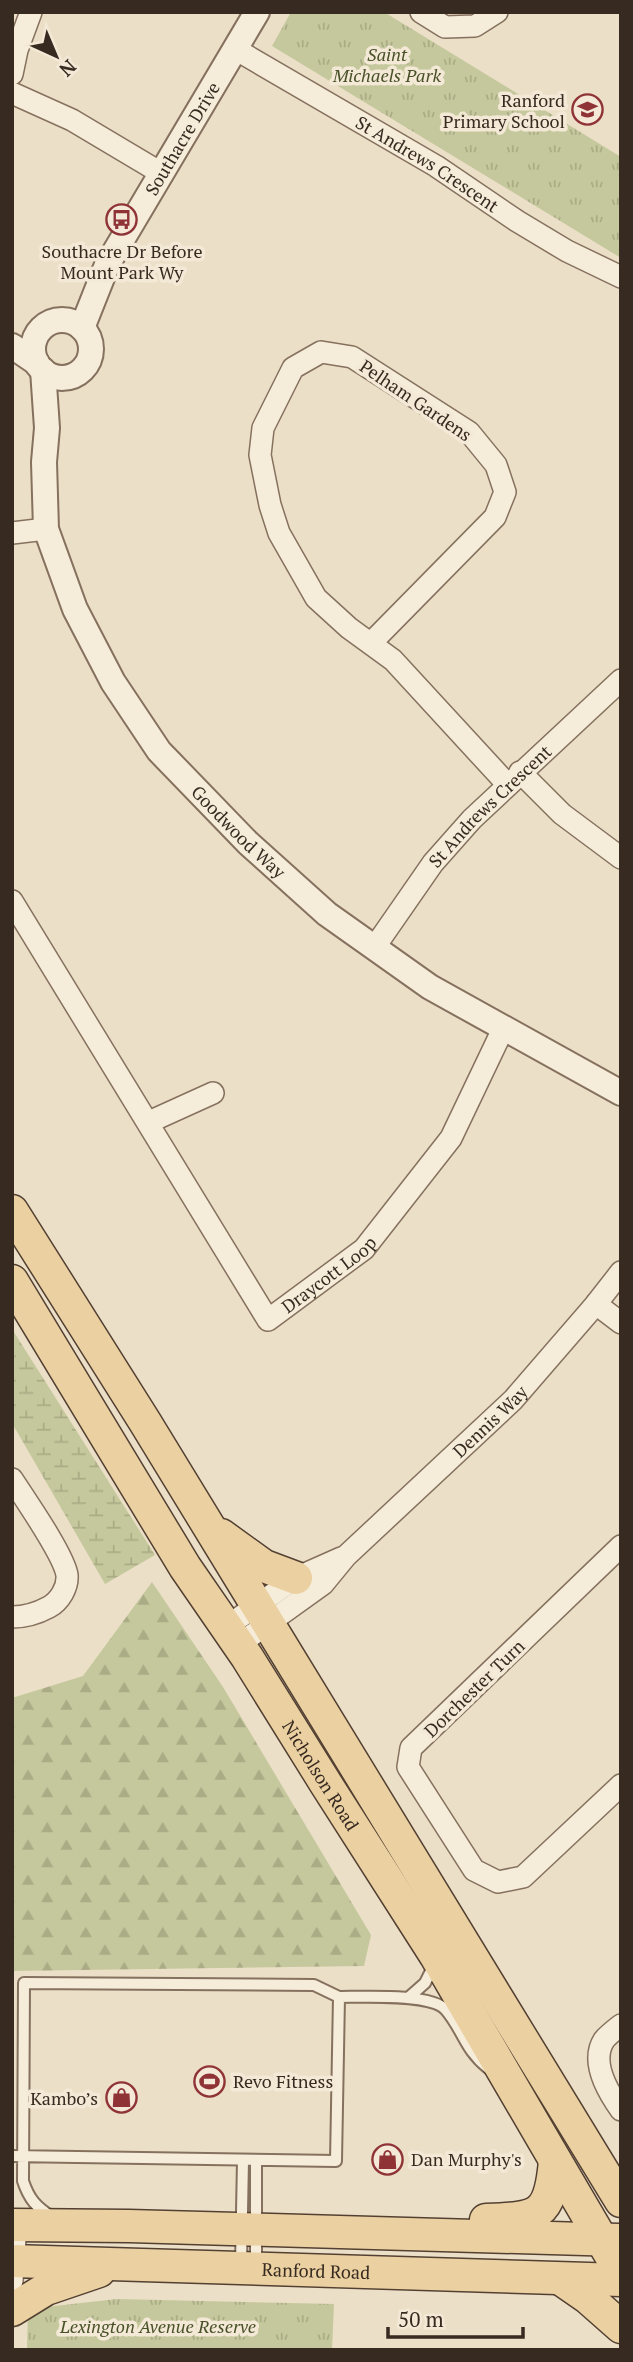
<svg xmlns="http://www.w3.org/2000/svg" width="633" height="2362" font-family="'PT Serif',serif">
	<defs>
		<pattern id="grass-tufts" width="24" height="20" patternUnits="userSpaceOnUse" patternTransform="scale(1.75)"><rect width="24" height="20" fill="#c5c89c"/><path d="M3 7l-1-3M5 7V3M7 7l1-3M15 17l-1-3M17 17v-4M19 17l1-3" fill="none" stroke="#aaac86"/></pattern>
		<pattern id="forest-firs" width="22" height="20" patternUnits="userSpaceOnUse" patternTransform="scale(1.75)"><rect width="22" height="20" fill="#c5c89c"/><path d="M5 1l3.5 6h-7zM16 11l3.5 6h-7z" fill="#aaac86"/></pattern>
		<pattern id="wetland-marsh" width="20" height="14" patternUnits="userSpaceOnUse" patternTransform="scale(1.75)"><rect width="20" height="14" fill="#c5c89c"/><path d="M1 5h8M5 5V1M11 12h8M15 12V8" fill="none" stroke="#aaac86"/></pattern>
	</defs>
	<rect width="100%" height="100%" fill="#ebdfc7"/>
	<path fill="url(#grass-tufts)" d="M291,12H384L621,157V258L272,46Z
		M117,2299L334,2304L332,2350H27L28,2309Z"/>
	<path fill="url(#forest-firs)" d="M152,1582L223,1687L371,1935L364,1966L12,1971V1698L83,1676Z"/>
	<path fill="url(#wetland-marsh)" d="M12,1329L155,1555L105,1584L12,1423Z"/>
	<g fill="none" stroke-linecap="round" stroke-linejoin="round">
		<defs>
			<path id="service" d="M408,1998L425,1983L434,1965
				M12,2156L336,2161L339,1997C362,1997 432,1993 446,2010C463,2030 465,2050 488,2068
				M256,2160V2266
				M52,2217C36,2207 29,2199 23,2181L24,1983L314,1985L339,1997
				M241,2264L243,2160"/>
			<g id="minor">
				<path d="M421,12L445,27L475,26L497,12"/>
				<path id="s1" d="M235,49L436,166L517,221L567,251L621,277"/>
				<path d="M12,74L17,50L31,12"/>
				<path d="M12,93L72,120L161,173"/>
				<path d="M12,533L46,529"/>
				<path d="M371,643L495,517L505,492L496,465L469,432L352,357L321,352L293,368L263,428L260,455L270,505L279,533L316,598L349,628L393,660L508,785"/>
				<path d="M520,772L562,814L621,858"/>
				<path id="s2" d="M12,901L268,1320L364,1249L451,1138L504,1027"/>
				<path id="s3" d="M374,948L433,863L472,819L621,680"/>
				<path d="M149,1122L213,1093"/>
				<path d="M596,1304L621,1323"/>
				<path d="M12,1479C25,1499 64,1555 67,1575C68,1587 60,1601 49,1607C38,1613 25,1617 12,1617"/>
				<path d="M621,1546L411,1748L408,1767L474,1870L498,1882L523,1877L621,1785"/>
				<path d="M226,1627L296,1578L341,1558"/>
				<path id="s4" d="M238,1645L323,1584L346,1556L513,1400L596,1304L621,1272"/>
				<path d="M621,2025C616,2029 608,2035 604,2040C590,2062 608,2092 621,2110"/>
				<path d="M12,2281L16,2225"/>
			</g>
			<g id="tertiary">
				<circle cx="62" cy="349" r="29"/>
				<path id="s5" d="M82,328L107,265L257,12"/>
				<path d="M12,346L37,363"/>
				<path id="s6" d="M43,370L47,428L44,462L46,529L75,609L113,682L159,751L248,843L327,914L430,987L621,1093"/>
			</g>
			<g id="primary">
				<path d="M12,1211L145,1422L621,2201"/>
				<path id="s7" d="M12,1281L185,1567L247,1657L326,1784L436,1956L621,2273"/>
				<path d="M221,1535L264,1566L296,1578"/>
				<path d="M486,2220C539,2218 550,2217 555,2161"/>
				<path d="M12,2225L129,2226L619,2240"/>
				<path id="s8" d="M12,2261L621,2280"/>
				<path d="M561,2279L587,2297L621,2327"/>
				<path d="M12,2310L46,2289L99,2271"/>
			</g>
		</defs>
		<use href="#service" stroke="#85715e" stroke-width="14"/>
		<use href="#minor" stroke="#85715e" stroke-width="24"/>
		<use href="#tertiary" stroke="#85715e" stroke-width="28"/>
		<use href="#primary" stroke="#534032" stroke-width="35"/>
		<use href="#service" stroke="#f6ecda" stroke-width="10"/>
		<use href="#minor" stroke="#f6ecda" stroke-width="21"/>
		<use href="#tertiary" stroke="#f6ecda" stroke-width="24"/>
		<use href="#primary" stroke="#ebd1a2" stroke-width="32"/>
	</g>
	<defs>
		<symbol id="school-ring" viewBox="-11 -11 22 22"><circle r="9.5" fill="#f3e9d6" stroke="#8f3337" stroke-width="1.5"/><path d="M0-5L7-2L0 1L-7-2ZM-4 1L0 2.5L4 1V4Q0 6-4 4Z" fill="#8f3337"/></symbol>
		<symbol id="bus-ring" viewBox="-11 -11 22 22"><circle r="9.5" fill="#f3e9d6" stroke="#8f3337" stroke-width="1.5"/><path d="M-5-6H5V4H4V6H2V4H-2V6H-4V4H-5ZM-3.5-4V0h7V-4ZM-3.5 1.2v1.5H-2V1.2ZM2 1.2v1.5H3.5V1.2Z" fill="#8f3337"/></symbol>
		<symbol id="stadium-ring" viewBox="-11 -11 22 22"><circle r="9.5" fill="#f3e9d6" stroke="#8f3337" stroke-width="1.5"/><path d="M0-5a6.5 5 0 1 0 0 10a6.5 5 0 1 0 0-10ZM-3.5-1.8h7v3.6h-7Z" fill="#8f3337"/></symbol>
		<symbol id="shop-ring" viewBox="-11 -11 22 22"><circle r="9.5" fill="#f3e9d6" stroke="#8f3337" stroke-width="1.5"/><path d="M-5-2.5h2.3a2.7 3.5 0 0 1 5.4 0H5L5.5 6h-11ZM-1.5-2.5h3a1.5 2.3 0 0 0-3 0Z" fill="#8f3337"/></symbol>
	</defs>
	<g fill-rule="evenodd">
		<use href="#school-ring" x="570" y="92" width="35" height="35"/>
		<use href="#bus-ring" x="104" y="202" width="35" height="35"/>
		<use href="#stadium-ring" x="192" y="2064" width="35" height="35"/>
		<use href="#shop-ring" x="104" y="2080" width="35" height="35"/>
		<use href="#shop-ring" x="370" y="2142" width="35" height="35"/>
	</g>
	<g text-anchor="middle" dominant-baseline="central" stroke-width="7" stroke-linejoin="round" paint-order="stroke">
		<g font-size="18" font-style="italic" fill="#495129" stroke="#f3e9d6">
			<text x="387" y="54">Saint<tspan x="387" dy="21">Michaels Park</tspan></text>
			<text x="158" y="2326">Lexington Avenue Reserve</text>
		</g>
		<g font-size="18" fill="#372a20" stroke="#f3e9d6" text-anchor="end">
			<text x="565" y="100">Ranford<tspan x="565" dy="21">Primary School</tspan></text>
			<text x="122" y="251" text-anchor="middle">Southacre Dr Before<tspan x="122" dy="21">Mount Park Wy</tspan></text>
			<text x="233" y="2081" text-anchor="start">Revo Fitness</text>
			<text x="98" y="2098">Kambo’s</text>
			<text x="411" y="2159" text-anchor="start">Dan Murphy's</text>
		</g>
		<g font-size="18" fill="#372a20" stroke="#f3e9d6">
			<text stroke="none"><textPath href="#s5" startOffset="215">Southacre Drive</textPath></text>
			<text stroke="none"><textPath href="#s1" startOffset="224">St Andrews Crescent</textPath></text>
			<text transform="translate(416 400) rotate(34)">Pelham Gardens</text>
			<text stroke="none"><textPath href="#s3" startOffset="184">St Andrews Crescent</textPath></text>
			<text stroke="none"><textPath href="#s6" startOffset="523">Goodwood Way</textPath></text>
			<text stroke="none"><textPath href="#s2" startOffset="567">Draycott Loop</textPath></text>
			<text stroke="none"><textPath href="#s4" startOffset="338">Dennis Way</textPath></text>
			<text transform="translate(474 1688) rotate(-44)">Dorchester Turn</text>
			<text stroke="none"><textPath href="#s7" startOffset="583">Nicholson Road</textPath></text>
			<text stroke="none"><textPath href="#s8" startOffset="304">Ranford Road</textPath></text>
		</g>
	</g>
	<rect width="633" height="2362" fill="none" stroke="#372a20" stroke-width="28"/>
	<g transform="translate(56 56) rotate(136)" stroke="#f3e9d6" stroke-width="5" paint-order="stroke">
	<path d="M0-5L12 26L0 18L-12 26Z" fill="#372a20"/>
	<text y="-10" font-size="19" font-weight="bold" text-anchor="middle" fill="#372a20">N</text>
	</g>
	<path d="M388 2327v10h135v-10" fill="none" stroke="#372a20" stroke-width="3.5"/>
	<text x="398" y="2327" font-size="21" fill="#372a20" stroke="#f3e9d6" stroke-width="5" paint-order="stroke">50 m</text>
</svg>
